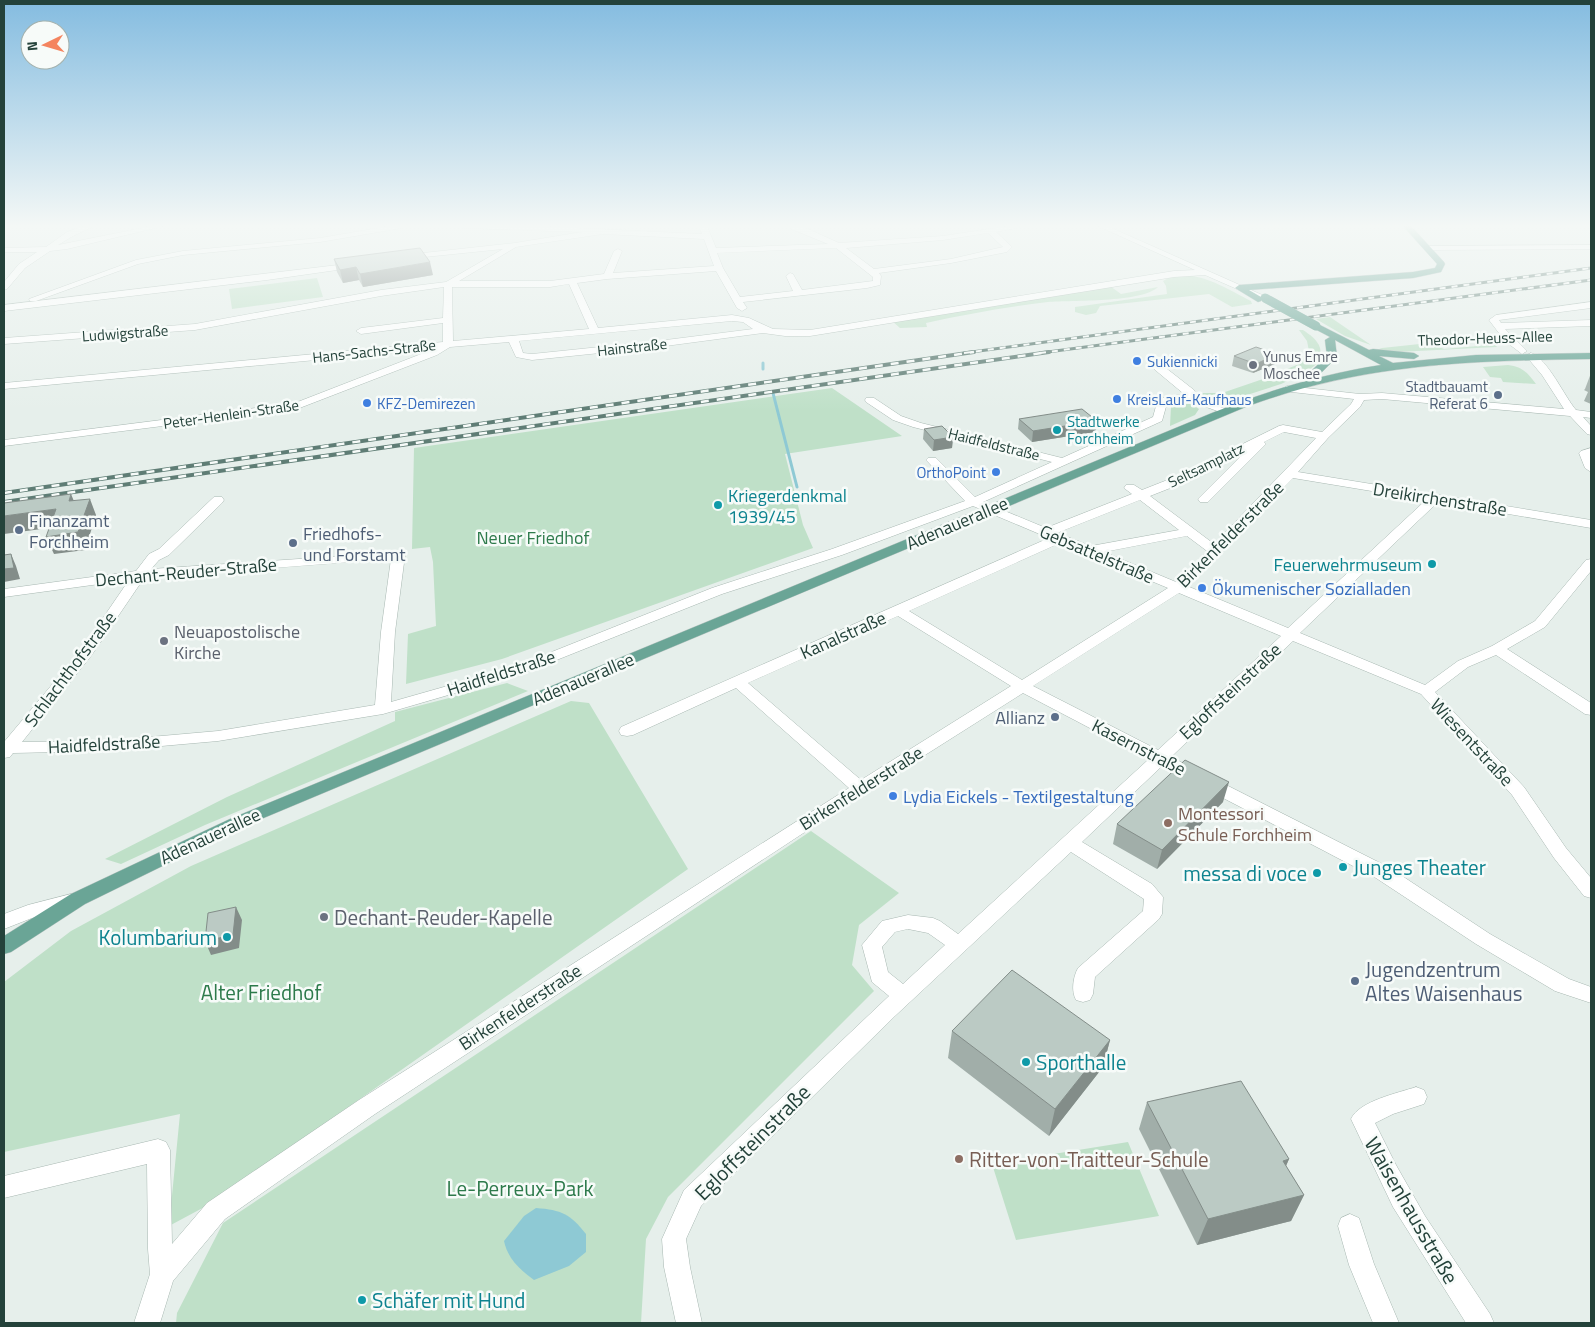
<svg xmlns="http://www.w3.org/2000/svg" width="1595" height="1327" font-family="'Titillium Web',sans-serif">
	<rect width="100%" height="100%" fill="#e6efeb"/>
	<path fill="#bfe0c8" d="M1185,275C1210,277 1229,290 1251,301L1252,304L1232,307L1209,294L1100,306L1096,313L1086,315L1075,312V307L1167,294L1166,286L1163,281L1170,277Z
		M317,278L323,297L232,309L229,289Z
		M1110,286L1121,294L1158,287C1141,303 1072,300 1048,302C1007,307 967,314 926,323L927,327L900,328L892,321Z
		M1330,317L1371,345L1345,336L1316,319Z
		M1299,330H1303C1309,334 1318,340 1320,348C1321,353 1320,355 1323,359L1305,373L1281,384L1225,402L1204,401L1198,393H1222L1263,379L1299,364L1309,351L1307,341Z
		M1492,341L1497,347L1397,352L1376,350L1382,348L1429,343L1444,349L1489,345L1485,342Z
		M1508,365C1523,367 1528,373 1536,384L1503,382L1501,378L1490,377L1483,367Z
		M832,388L902,436L785,454L803,525L813,548L502,659L406,684L408,634L436,626L433,562L430,547L412,549L414,448Z
		M1177,403L1191,404L1199,409L1195,415L1170,426L1171,406Z
		M507,683L528,691L205,825L121,864L105,859L227,797L395,721V712Z
		M571,701L589,703L688,869L210,1204L169,1226L180,1114L4,1152V982L71,931L191,866Z
		M811,831L899,893L859,925L852,965L874,991L668,1197L646,1239L641,1323H176L177,1313L223,1223Z
		M1128,1142L1159,1216L1016,1240L992,1164Z"/>
	<path fill="#8ec9d4" d="M536,1208C562,1210 570,1214 586,1234V1252L569,1266L534,1280C519,1269 508,1259 504,1241L524,1216Z"/>
	<g fill="none" stroke-linecap="round" stroke-linejoin="round">
		<path stroke="#8ec9d4" stroke-width="3" d="M763,363V369
			M773,393L797,487"/>
		<defs>
			<path id="minor" d="M84,226H94L73,236L58,245L152,226H164L67,249L50,251L25,268L7,289L4,290V282L19,264L37,252H4V248L46,247L67,232Z
				M391,226H406L402,228L320,242L183,255L138,264L36,301H30L29,299L136,260L183,251L320,238Z
				M461,226H533L702,234L699,226H707L716,248L828,244L789,228L788,226H798L808,229L839,243L943,236L1009,226H1026L996,232L1012,247L1007,252L951,263L879,273L881,276L880,285L867,288L743,302L747,308L742,311L737,308L716,271L607,279L577,283L598,328L732,315L749,318L773,329L810,330L1174,271L1195,270L1098,226H1107L1269,298L1265,301L1262,300L1205,275L1174,277L810,336H785L763,333L658,347L532,360L516,357L509,342L450,347L437,355L297,409L4,446V440L295,403L434,349L4,389V383L443,342V323L361,334L356,331L361,328L443,318L444,287L381,296L195,330L4,344V338L195,324L381,290L446,282L503,249L405,259L401,257L405,255L515,243L582,232L465,228ZM988,233L1003,247L951,259L874,269L846,248L943,240ZM603,234L704,239L714,266L613,273L622,251L618,249L614,251L604,274L550,281H459L516,247ZM836,248L873,277V281L802,290L793,274L790,273L786,276L793,291L740,297L723,268L717,253ZM569,284L589,329L453,341L452,287H550ZM732,321L743,322L753,329L658,341L532,354L523,353L519,341Z
				M1591,245V249L1427,250L1423,248L1427,246Z
				M355,263H358V267L267,280L4,311V305Z
				M1591,302V308L1499,320L1501,323L1591,320V326L1505,329L1527,351L1522,354L1505,341L1489,320L1496,315Z
				M1531,353C1548,359 1564,396 1576,410L1591,412V418L1583,417L1591,426V435L1587,434L1570,416L1382,399L1364,400L1360,407L1328,438L1298,472L1591,520V528L1438,502L1300,633L1425,685L1458,661L1492,646L1535,621L1586,560L1591,559V571L1545,627L1507,649L1591,703V715L1585,714L1496,655L1468,667L1435,692L1524,787L1566,848L1591,878V898L1584,896L1554,858L1512,795L1421,694L1293,641L1171,757L1390,868L1490,934L1569,979L1591,987V1003L1555,991L1476,944L1376,878L1162,766L1082,842L1152,884L1163,897L1162,914L1159,919L1095,977L1093,994L1090,1000L1083,1002L1076,1000C1071,991 1073,977 1078,968L1143,911L1144,899L1071,852L895,1016L701,1206L686,1239L690,1267L702,1323H676L664,1267L662,1239L684,1190L889,996L872,982L862,945L882,921L908,915L933,918L940,921L958,934L1149,759L1023,693L843,807L375,1114L225,1219L173,1281L160,1323H134L150,1274L148,1249L147,1164L4,1198V1176L158,1139L166,1142L170,1150L172,1244L207,1203L359,1100L849,788L736,688L633,735L627,736L621,735L619,731L621,727L1049,538L973,506L842,555L722,594L524,673L383,714L218,741L105,751L13,753L10,757L4,758V742L81,650L129,580L4,597V589L136,571L149,554L159,549L214,497H222L224,500L222,503L169,555L159,560L151,569L403,552L405,555L395,632L391,702L514,667L712,588L832,549L965,501L928,462L926,460L928,458H936L975,497L1052,462L913,427L893,420L866,402L865,400L866,398H874L901,416L921,423L1062,458L1153,417L1158,399L1184,394L1154,369V365H1162L1194,390L1195,392L1193,396L1225,409L1220,412L1190,401L1178,400L1167,403L1162,421L983,502L1046,528L1132,494L1124,488L1126,485H1134L1142,490L1180,475L1279,426L1283,425L1322,432L1351,404L1354,399L1283,391L1282,389L1287,386L1360,394L1382,393L1564,409L1542,375L1526,356ZM1284,432L1316,438L1214,544L1150,496L1188,481L1246,451L1198,499L1200,502H1208L1266,444L1264,442ZM1293,478L1426,500L1288,628L1187,586ZM1140,500L1179,530L1091,546L1057,533ZM1187,536L1207,551L1176,582L1104,552ZM1060,543L1168,588L1022,680L909,611ZM391,559L381,632L375,705L218,731L105,741L22,742L91,656L144,578ZM1179,593L1281,636L1158,750L1033,686ZM898,616L1011,686L861,780L748,683ZM908,929L928,933L945,945L903,984L888,972L882,947L895,932Z
				M1591,448V472L1585,468L1579,453L1581,451Z
				M71,894L78,896L80,901L78,906L32,918L4,929V914L28,905Z
				M1416,1087L1424,1090L1427,1097L1424,1104L1393,1114L1375,1123L1396,1165L1425,1216L1490,1314L1494,1323H1466L1393,1207L1351,1119C1359,1101 1398,1093 1416,1087Z
				M1350,1214L1359,1218L1374,1264L1399,1323H1373L1349,1265L1338,1226L1341,1218Z"/>
			<path id="major" d="M1403,226H1411L1444,262L1445,264L1441,272L1413,278L1249,290L1261,297V301L1258,302L1235,288L1239,285L1413,272L1435,268L1437,264Z
				M1316,323L1369,350L1373,349L1414,353L1419,356L1414,359L1379,356L1393,363L1476,355L1591,353V359C1468,361 1366,363 1248,406L242,827L85,904L11,952L4,954V936L71,894L230,819L1212,413C1267,391 1322,374 1381,365L1335,340L1337,357L1318,376H1310V372L1327,356L1325,340L1330,337L1313,328L1311,326Z"/>
		</defs>
		<use href="#minor" stroke="#a8b8b2" stroke-width="1"/>
		<use href="#major" stroke="#c2cac8" stroke-width="1"/>
		<use href="#minor" fill="#fff" fill-rule="evenodd"/>
		<use href="#major" fill="#6aa596" fill-rule="evenodd"/>
		<defs>
			<path id="rail-far1" d="M964,353L1591,268
				M1040,353L1591,280"/>
			<path id="rail" d="M4,493L974,352
				M4,502L1049,352"/>
		</defs>
		<use href="#rail-far1" stroke="#5f7d75" stroke-width="3"/>
		<use href="#rail" stroke="#5f7d75" stroke-width="4"/>
		<use href="#rail-far1" stroke="#f7fbf9" stroke-width="2" stroke-dasharray="6" stroke-linecap="butt"/>
		<use href="#rail" stroke="#f7fbf9" stroke-width="2.5" stroke-dasharray="8" stroke-linecap="butt"/>
		<defs>
			<path id="major-bridge" d="M1265,298L1316,326"/>
		</defs>
		<use href="#major-bridge" stroke="#c2cac8" stroke-width="9" stroke-linecap="butt"/>
		<use href="#major-bridge" stroke="#6aa596" stroke-width="9"/>
	</g>
	<path fill="#a1aea9" d="M334,259L433,275L363,287L359,280L343,283L337,272Z
		M1234,356L1275,364L1253,373L1232,366Z
		M1591,373V404L1584,401L1588,392L1584,390L1585,389Z
		M1019,419L1097,421L1095,432L1032,442L1018,429Z
		M924,429L953,437L952,448L933,451L923,439Z
		M1223,802L1157,869L1113,844L1117,824Z
		M952,1031L1110,1040L1103,1067L1049,1136L948,1058Z
		M1147,1102L1289,1159L1286,1166L1304,1195L1291,1221L1197,1245L1139,1129Z"/>
	<path fill="#838d89" d="M430,262L433,275L363,287L360,274Z
		M356,267L359,280L343,283L340,270Z
		M1277,354L1275,364L1253,373L1256,364Z
		M1097,421L1095,432L1032,442L1033,431Z
		M953,437L952,448L933,451L934,440Z
		M71,494L78,511L69,501Z
		M90,499L96,515L85,550L54,554L46,537Z
		M56,509L64,526L4,534V516Z
		M11,554L16,566L20,579L4,582V569Z
		M1229,782L1223,802L1157,869L1162,850Z
		M236,907L242,920L239,948L211,955L205,941Z
		M1110,1040L1103,1067L1049,1136L1055,1109Z
		M1289,1159L1277,1186L1283,1161Z
		M1304,1195L1291,1221L1197,1245L1208,1219Z"/>
	<path fill="#bbcac4" stroke="#838d89" d="M420,248L430,262L360,274L356,267L340,270L334,259Z
		M1256,347L1277,354L1256,364L1234,356Z
		M1082,409L1097,421L1033,431L1019,419Z
		M942,426L953,437L934,440L924,429Z
		M71,494L69,501L90,499L78,532L46,537L56,509L4,516V503Z
		M11,554L14,568L4,569V555Z
		M1185,760L1229,782L1162,850L1117,824Z
		M236,907L233,935L205,941L208,913Z
		M1012,970L1110,1040L1055,1109L952,1031Z
		M1241,1081L1289,1159L1283,1161L1304,1195L1208,1219L1147,1102Z"/>
	<linearGradient id="sky" x2="0" y2="1"><stop stop-color="#84bce0"/><stop offset="0.55" stop-color="#f4f8f6"/><stop offset="1" stop-color="#f4f8f6" stop-opacity="0"/></linearGradient>
	<rect width="1595" height="411" fill="url(#sky)"/>
	<g fill="#3f7fe0" stroke="#f7fbf9" stroke-width="2">
		<circle cx="1137" cy="361" r="5"/>
		<circle cx="1117" cy="399" r="5"/>
		<circle cx="367" cy="403" r="5"/>
		<circle cx="996" cy="472" r="5"/>
		<circle cx="1202" cy="588" r="5"/>
		<circle cx="893" cy="796" r="5"/>
	</g>
	<g fill="#6b7280" stroke="#f7fbf9" stroke-width="2">
		<circle cx="1253" cy="365" r="5"/>
		<circle cx="164" cy="641" r="5"/>
		<circle cx="324" cy="917" r="5"/>
	</g>
	<g fill="#5c6f8a" stroke="#f7fbf9" stroke-width="2">
		<circle cx="1498" cy="395" r="5"/>
		<circle cx="19" cy="530" r="5"/>
		<circle cx="293" cy="543" r="5"/>
		<circle cx="1055" cy="717" r="5"/>
		<circle cx="1355" cy="981" r="5"/>
	</g>
	<g fill="#0f9aa8" stroke="#f7fbf9" stroke-width="2">
		<circle cx="1057" cy="430" r="5"/>
		<circle cx="718" cy="505" r="5"/>
		<circle cx="1432" cy="564" r="5"/>
		<circle cx="1343" cy="867" r="5"/>
		<circle cx="1317" cy="873" r="5"/>
		<circle cx="227" cy="937" r="5"/>
		<circle cx="1026" cy="1062" r="5"/>
		<circle cx="362" cy="1300" r="5"/>
	</g>
	<g fill="#8d6e63" stroke="#f7fbf9" stroke-width="2">
		<circle cx="1168" cy="823" r="5"/>
		<circle cx="959" cy="1159" r="5"/>
	</g>
	<g text-anchor="middle" dominant-baseline="central" stroke-width="5" stroke-linejoin="round" paint-order="stroke">
		<g font-size="15" fill="#24423a" stroke="#f7fbf9">
			<text transform="translate(125 333) rotate(-4)">Ludwigstraße</text>
			<text transform="translate(1485 338) rotate(-2)">Theodor-Heuss-Allee</text>
			<text transform="translate(632 347) rotate(-6)">Hainstraße</text>
			<text transform="translate(374 351) rotate(-6)">Hans-Sachs-Straße</text>
			<text transform="translate(231 414) rotate(-8)">Peter-Henlein-Straße</text>
			<text transform="translate(994 444) rotate(14)">Haidfeldstraße</text>
			<text transform="translate(1206 465) rotate(-26)">Seltsamplatz</text>
		</g>
		<g font-size="15" fill="#5b616d" stroke="#f7fbf9" text-anchor="start">
			<text x="1263" y="356">Yunus Emre<tspan x="1263" dy="17">Moschee</tspan></text>
		</g>
		<g font-size="15" fill="#366cbe" stroke="#f7fbf9" text-anchor="start">
			<text x="1147" y="361">Sukiennicki</text>
			<text x="1127" y="399">KreisLauf-Kaufhaus</text>
			<text x="377" y="403">KFZ-Demirezen</text>
			<text x="986" y="472" text-anchor="end">OrthoPoint</text>
		</g>
		<g font-size="15" fill="#4e5e75" stroke="#f7fbf9" text-anchor="end">
			<text x="1488" y="386">Stadtbauamt<tspan x="1488" dy="17">Referat 6</tspan></text>
		</g>
		<g font-size="15" fill="#0d838f" stroke="#f7fbf9" text-anchor="start">
			<text x="1067" y="421">Stadtwerke<tspan x="1067" dy="17">Forchheim</tspan></text>
		</g>
		<g font-size="18" fill="#0d838f" stroke="#f7fbf9" text-anchor="start">
			<text x="728" y="495">Kriegerdenkmal<tspan x="728" dy="21">1939/45</tspan></text>
			<text x="1422" y="564" text-anchor="end">Feuerwehrmuseum</text>
		</g>
		<g font-size="18" fill="#24423a" stroke="#f7fbf9">
			<text transform="translate(1440 499) rotate(9)">Dreikirchenstraße</text>
			<text transform="translate(957 523) rotate(-23)">Adenauerallee</text>
			<text transform="translate(1230 534) rotate(-45)">Birkenfelderstraße</text>
			<text transform="translate(1097 554) rotate(23)">Gebsattelstraße</text>
			<text transform="translate(186 572) rotate(-5)">Dechant-Reuder-Straße</text>
			<text transform="translate(843 635) rotate(-24)">Kanalstraße</text>
			<text transform="translate(70 669) rotate(-53)">Schlachthofstraße</text>
			<text transform="translate(501 673) rotate(-18)">Haidfeldstraße</text>
			<text transform="translate(583 679) rotate(-23)">Adenauerallee</text>
			<text transform="translate(1230 691) rotate(-43)">Egloffsteinstraße</text>
			<text transform="translate(1472 742) rotate(47)">Wiesentstraße</text>
			<text transform="translate(104 744) rotate(-3)">Haidfeldstraße</text>
			<text transform="translate(1139 747) rotate(27)">Kasernstraße</text>
			<text transform="translate(861 788) rotate(-32)">Birkenfelderstraße</text>
			<text transform="translate(210 836) rotate(-25)">Adenauerallee</text>
			<text transform="translate(520 1007) rotate(-33)">Birkenfelderstraße</text>
		</g>
		<g font-size="18" fill="#4e5e75" stroke="#f7fbf9" text-anchor="start">
			<text x="29" y="520">Finanzamt<tspan x="29" dy="21">Forchheim</tspan></text>
			<text x="303" y="533">Friedhofs-<tspan x="303" dy="21">und Forstamt</tspan></text>
			<text x="1045" y="717" text-anchor="end">Allianz</text>
		</g>
		<g font-size="18" fill="#2d7a4b" stroke="#f7fbf9">
			<text x="533" y="537">Neuer Friedhof</text>
		</g>
		<g font-size="18" fill="#366cbe" stroke="#f7fbf9" text-anchor="start">
			<text x="1212" y="588">Ökumenischer Sozialladen</text>
			<text x="903" y="796">Lydia Eickels - Textilgestaltung</text>
		</g>
		<g font-size="18" fill="#5b616d" stroke="#f7fbf9" text-anchor="start">
			<text x="174" y="631">Neuapostolische<tspan x="174" dy="21">Kirche</tspan></text>
		</g>
		<g font-size="18" fill="#785e54" stroke="#f7fbf9" text-anchor="start">
			<text x="1178" y="813">Montessori<tspan x="1178" dy="21">Schule Forchheim</tspan></text>
		</g>
		<g font-size="21" fill="#0d838f" stroke="#f7fbf9" text-anchor="start">
			<text x="1353" y="867">Junges Theater</text>
			<text x="1307" y="873" text-anchor="end">messa di voce</text>
			<text x="217" y="937" text-anchor="end">Kolumbarium</text>
			<text x="1036" y="1062">Sporthalle</text>
			<text x="372" y="1300">Schäfer mit Hund</text>
		</g>
		<g font-size="21" fill="#5b616d" stroke="#f7fbf9" text-anchor="start">
			<text x="334" y="917">Dechant-Reuder-Kapelle</text>
		</g>
		<g font-size="21" fill="#4e5e75" stroke="#f7fbf9" text-anchor="start">
			<text x="1365" y="969">Jugendzentrum<tspan x="1365" dy="24">Altes Waisenhaus</tspan></text>
		</g>
		<g font-size="21" fill="#2d7a4b" stroke="#f7fbf9">
			<text x="261" y="992">Alter Friedhof</text>
			<text x="520" y="1188">Le-Perreux-Park</text>
		</g>
		<g font-size="21" fill="#24423a" stroke="#f7fbf9">
			<text transform="translate(752 1142) rotate(-45)">Egloffsteinstraße</text>
			<text transform="translate(1412 1210) rotate(60)">Waisenhausstraße</text>
		</g>
		<g font-size="21" fill="#785e54" stroke="#f7fbf9" text-anchor="start">
			<text x="969" y="1159">Ritter-von-Traitteur-Schule</text>
		</g>
	</g>
	<rect width="1595" height="1327" fill="none" stroke="#24423a" stroke-width="10"/>
	<g transform="translate(45 45) rotate(265)"><circle r="24" fill="#f7fbf9" stroke="#a3b1ad"/>
	<path d="M0-4L9 19L0 12L-9 19Z" fill="#f4845f"/>
	<text y="-8" font-size="14" font-weight="bold" text-anchor="middle" fill="#24423a">N</text>
	</g>
</svg>
